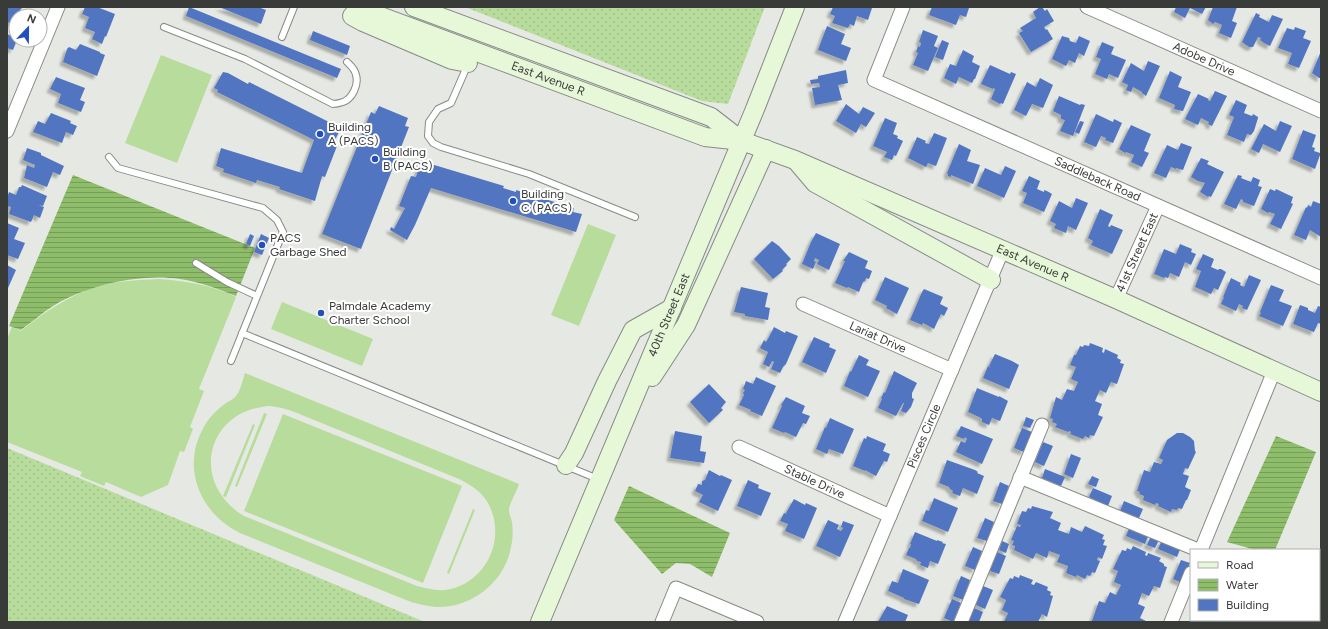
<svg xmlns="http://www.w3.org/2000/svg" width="1328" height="629" font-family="Figtree,sans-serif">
	<defs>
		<pattern id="grass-dots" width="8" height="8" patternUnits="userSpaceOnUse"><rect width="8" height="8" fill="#b7dc9c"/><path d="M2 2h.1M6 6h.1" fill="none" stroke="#9ebe87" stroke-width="1.8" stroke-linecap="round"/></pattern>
		<pattern id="water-rules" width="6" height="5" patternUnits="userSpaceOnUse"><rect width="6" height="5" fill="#8ebe6a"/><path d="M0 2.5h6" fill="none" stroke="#759c58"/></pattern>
		<filter id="shadow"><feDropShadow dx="-3.5" dy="3.5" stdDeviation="1" flood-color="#0004"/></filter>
	</defs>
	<rect width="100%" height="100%" fill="#e6e9e3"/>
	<path fill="url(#grass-dots)" d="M465,7H765L728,104L702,101Z
		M7,448L425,622H7Z"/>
	<path fill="#b7dc9c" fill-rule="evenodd" d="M161,55L212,75L177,163L125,143Z
		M588,224L616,235L579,326L551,315Z
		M159,279C186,281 212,285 236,297L199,389L204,391L190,427L193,429L184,452L180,451L168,485L141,497L106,482L104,486L80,476L82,472L7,442V339L12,327L21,331C43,313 66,298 92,288C114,281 137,280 159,279Z
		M282,302L373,339L362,366L271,329Z
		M245,373L519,484C517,491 509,504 509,510C509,514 511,518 512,522C513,530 513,539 511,547C505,582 471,609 435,607C427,606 419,604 411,602L240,533C199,513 180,466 205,425C210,416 218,409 226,403C229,401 234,399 236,396C240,392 243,379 245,373ZM270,406L282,408L292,411L459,479C471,485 484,493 490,507C506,542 484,585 445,590C435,591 426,588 417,586L244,516C189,483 206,410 270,406Z
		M264,413L267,414L237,487L235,486Z
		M283,414L462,486L423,583L244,511Z
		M253,424L255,425L226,497L223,496Z
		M473,509L475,510L449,574L447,573Z"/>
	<path fill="url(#water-rules)" d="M73,175L255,248L236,296C218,289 200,282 180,279C140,273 87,285 53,306C42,313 32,322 21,330L9,326Z
		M1276,436L1316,452L1275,550H1256L1227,542Z
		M629,486L730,533L712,577L690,564L676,563L662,574L614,520Z"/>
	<path fill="#5175c1" filter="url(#shadow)" d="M7,7H23L20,10L22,11L20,14L25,16H16V25L7,22Z
		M85,7H97L115,14L106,37L105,36L102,44L92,39L95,32L85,28L89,17L82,14Z
		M189,7L341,69L337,78L186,16Z
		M219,7H258L266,10L261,24Z
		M833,7L841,8L842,7L872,8L868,20L857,16L854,26L850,24L848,28L832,23L835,16L830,14Z
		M932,7H967L969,8L966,17L960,15L956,25L929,15Z
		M1040,7H1042L1045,11L1047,9L1054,21L1044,27L1046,30L1047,29L1053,39L1031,52L1019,33L1023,31L1020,28L1036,18L1033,12Z
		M1176,7H1206L1202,14L1190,8L1185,18L1174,12Z
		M1213,7H1237L1232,21L1237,23L1231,38L1219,33L1222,25L1215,22L1213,24L1209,21L1208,20Z
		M1256,13L1260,15L1259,17L1269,22L1272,15L1283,19L1270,46L1264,43L1260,40L1261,38L1258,37L1253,47H1249L1242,42Z
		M827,26L845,34L841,44L851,48L846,61L818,50Z
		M1295,27L1306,31L1303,38L1311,41L1299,68L1288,64L1292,53L1278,48L1287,28L1294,30Z
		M923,30L938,36L934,46L938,48L928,71L913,65L918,53L916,52L918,46L920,47L921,43L919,42Z
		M313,31L350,46L347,55L310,40Z
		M7,34L16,38L17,40L13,50L7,48Z
		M1062,36L1069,38L1070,41L1076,43L1079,36L1090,41L1084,56L1079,53L1075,63L1069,60L1066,66L1052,59Z
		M942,40L949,43L943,60L935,57Z
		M1102,42L1114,47L1111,54L1126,60L1118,78L1109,74L1107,79L1095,74L1101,59L1096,57Z
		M80,44L100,52V53L105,55L97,76L63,62L67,49L69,47L76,50Z
		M963,50L974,56L972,62L980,66L975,79H974L972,83L959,77L956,84L944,78L950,64L956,66Z
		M1321,51V78H1319L1312,73Z
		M1148,61L1160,66L1146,96L1142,93V92L1133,87L1131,92L1126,90L1128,85L1122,82L1131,63L1144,71Z
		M990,65L1010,74L1011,72L1016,74L1003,104L1001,103L1000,104L991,99L995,89L993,88V89L981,84Z
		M846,70L848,83L838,85L842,100L815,105L812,88L820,87L819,83L811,84L810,80L818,79V76Z
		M1170,71L1182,77L1178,87L1191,92L1183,111L1174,109L1175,105L1159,98Z
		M223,72L228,73L248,84L249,82L341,128L333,144L337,146L325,177L322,176L315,201L279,189L280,187L257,180L256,183L223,172L224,169L216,166L221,148L302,173L314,140L217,92L218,90L214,88Z
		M56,77L85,88L80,100L85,102L81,112L58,103L61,94L50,89Z
		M1040,78L1053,85L1043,108L1032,104L1026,116L1014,110L1027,82L1036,87Z
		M1215,91L1227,96L1212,126L1208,124L1209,122L1201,118L1198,125L1185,119L1198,94L1209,99L1208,100L1210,101Z
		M1059,96L1080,105L1081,104L1085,105L1073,136L1060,131L1065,120L1061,119V115L1053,111Z
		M1236,100L1247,105L1244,113L1252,116L1253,114L1258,117V118L1254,131L1251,135L1247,134L1244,142L1227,135L1234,117L1229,115Z
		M846,104L859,114L863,107L875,113L866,127L861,124L856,133L836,121Z
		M379,106L408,118L405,126L409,127L361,249L322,234L371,112L375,114Z
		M51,113L71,121L70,123L77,126L73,135L66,132L62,143L33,132L38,121L45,124Z
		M1096,114L1113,122L1114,119L1122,123L1113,143L1105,140L1106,138L1101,136L1096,147L1084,142Z
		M885,118L897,123L893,134L898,136L897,138L903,141L896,156L894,155L892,160L884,157L887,152L873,146Z
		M1080,121L1084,122L1079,134L1075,132Z
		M1280,121L1292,126L1280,152L1263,144L1259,153L1251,149L1264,124L1276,131Z
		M1131,125L1151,134L1144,151L1149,153L1142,167L1131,162L1134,155L1126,152L1125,153L1119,149Z
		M1303,130L1316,135L1312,147L1315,148L1314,151L1320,153V155L1315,169L1292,159Z
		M934,133L947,138L936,166L928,163L926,167L908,158L917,137L926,141L925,143L929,144Z
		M1181,143L1192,147L1183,170L1176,168V169L1171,167L1166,178L1154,173L1167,145L1178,150Z
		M959,144L971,150L967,161L980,165L973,184L951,175V177L948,176V174L947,173Z
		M27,148L41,153V155L64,166L60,175L53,172L47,187L24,178L27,165L34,168L35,165L23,160Z
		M1201,158L1209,161L1207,164L1224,172L1211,197L1209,196L1208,197L1200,192L1205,183L1198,181L1191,177Z
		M421,161L504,186L503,188L516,192V190L574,208L573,212L582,214L576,232L431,188L415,225L407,240L390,230L391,227L394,229L405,208L399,206L411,176L416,177Z
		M1005,166L1016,171L1004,198L977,186L985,168L1001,175Z
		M1238,175L1242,176L1241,178L1251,182L1253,177L1260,180L1258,186L1262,187L1254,206L1243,202V200L1241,199L1236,209L1224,204Z
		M1029,176L1040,181L1037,189L1044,192V190L1047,191L1052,194L1044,212L1023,203L1027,193L1022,191Z
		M22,185L47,196L43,206L38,205L44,207L40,218L34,215L31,222L9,214L11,207L7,206V198L9,192L16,195L19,187H21Z
		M1270,189L1275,191L1276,189L1293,197L1291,203L1293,204L1281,229L1270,224L1275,214L1269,212L1268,213L1261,209Z
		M1076,198L1088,203L1076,230L1068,226L1066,233L1054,228L1056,224L1050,221L1059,201L1072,208Z
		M1313,201L1321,204V237L1310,230L1306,240L1294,235L1306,207L1307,208L1308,205L1311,207Z
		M1100,209L1113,215L1108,226L1110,227L1111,225L1123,230L1112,254L1091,245L1093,241L1088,238Z
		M7,223L19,228L14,239L25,243L18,259L7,255Z
		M816,233L840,244L829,270L817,264L819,260L815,258L814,261L816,262L813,269L802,264L811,242Z
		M250,234L254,236L250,246L246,244Z
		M261,234L269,238L262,255L254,252Z
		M772,241L779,246L791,259L786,264L787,265L782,270L783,271L773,279L754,259Z
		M1180,244L1192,249L1191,252L1196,254L1191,265L1185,262L1179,277L1170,273L1168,278L1165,277L1164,278L1154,274L1164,249L1176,254Z
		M849,252L868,261L865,268L872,271L869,279L866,278L865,281L863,282L859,292L848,287L847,288L835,283L845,261H843Z
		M1203,254L1214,259L1211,267L1218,270L1219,269H1221L1226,272L1218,290L1214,288L1211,294L1195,287L1201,271L1196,269Z
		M7,265L16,270L8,288H7Z
		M1249,275L1261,280L1247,310L1242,308L1243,306L1239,304L1236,311L1221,304L1224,297H1223L1231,278L1241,283L1240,285L1244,287Z
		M885,277L909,288L897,314L886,308L887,306L875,300Z
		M1271,285L1284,290L1279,301L1292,306L1283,326L1259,316L1261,313L1260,312Z
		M741,287L768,293L765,307L770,308L768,320L745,316V314L734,312Z
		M924,289L943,297L940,304L948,308L944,316L941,314L934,329L927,325L923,323L922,325L910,320L922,292Z
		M1300,305L1308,308V310L1315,313L1318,306L1321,307V324L1318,323L1314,332L1293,324Z
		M774,327L785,333L786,331L798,336L786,364L783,367L780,373L771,369L774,362L772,361L769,367L763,364L768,352L760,348L764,340L766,342L769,337Z
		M814,337L830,344L829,347L836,350L826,373L802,362Z
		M1090,343L1103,348L1102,352L1104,353L1105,349L1118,355L1117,358L1121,360L1120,363L1124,364L1117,384L1111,382L1106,393L1100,390L1095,401L1102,404L1098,415L1103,417L1094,436L1090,435L1089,438L1085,436L1083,439L1070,434L1071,432L1069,431L1068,432L1055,427L1057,424L1052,422L1053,419L1050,418L1056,397L1062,400L1067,389L1074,391L1078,382L1071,379L1076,367L1070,365L1074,355H1076L1080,346L1083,347L1084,345L1089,346Z
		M995,354L1012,361L1019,365L1009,389L983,378L988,366L991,368L989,366Z
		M859,355L869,360L866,365L880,371L868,397L844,386L850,371L851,372Z
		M894,371L917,383L912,393V398L914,399L911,407L906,413L901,411L904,403H903L896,416L878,408L882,399L881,398L884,392L885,393Z
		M756,377L776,386L762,416L750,411L751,410L739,405L744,395L743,393L745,390L743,389L746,381L753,384Z
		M709,384L726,402L721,408L723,410L709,423L690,402Z
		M977,388L999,397V396L1008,401L1000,421L992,418L989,425L982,422V419L979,417L968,412Z
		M786,397L805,406L802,413L810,416L806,424L803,423L796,437L785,432L784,433L772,428L782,406L781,405Z
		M1026,417L1034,420L1030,428L1023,426Z
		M830,418L854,429L843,454L829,449L827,454L816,449L825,427L826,428Z
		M961,426L993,439L982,464L956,452L961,441L965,443L967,439L965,437L964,439L956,436Z
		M1022,428L1032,432L1024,452L1014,448Z
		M675,431L702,436L700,451L706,452L704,463L670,458Z
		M1177,433H1183L1190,437L1194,441L1195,451L1196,452L1188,469L1185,468L1183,474L1189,476L1185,487L1191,490L1187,500H1186L1182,509L1178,508L1177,510L1172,509L1171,512L1158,506L1159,504L1156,503L1155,505L1143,500L1144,496L1139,494L1140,492L1137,491L1144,470L1150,472L1154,462L1161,464L1163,460L1159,458L1167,440Z
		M867,436L886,444L883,451L890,454L887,462L884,461L876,476L865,470V471L853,466L864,438L866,439Z
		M1043,442L1053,446L1044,466L1035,462Z
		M1071,454L1081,458L1073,478L1064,474Z
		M947,460L975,470L978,472L977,473L984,476L977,494L963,488L960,496L952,493L953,491L950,489L949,487L939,483Z
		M1045,469L1065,477L1061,486L1042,478Z
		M709,470L720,476L721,475L732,480L718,511L699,502L703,495L695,491L698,484L702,485V481L705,480Z
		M1092,476L1099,479L1096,487L1088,484Z
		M748,480L759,485L758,488L771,493L761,516L737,506Z
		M1000,482L1009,486L1002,504L993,501Z
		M1093,488L1112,496L1108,506L1089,497Z
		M934,498L958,508L948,532L922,521L926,510L929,511Z
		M794,499L805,505L806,503L817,508L804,539L785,531L788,524L780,521L784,513L787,514L786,513Z
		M1124,501L1143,509L1139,518L1120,511Z
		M1032,506L1053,512L1050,518L1061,523L1058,530L1069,534L1071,527L1082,532L1085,526L1104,535L1102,539L1105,540L1103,545L1107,546L1102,559L1098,557L1097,560L1100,561L1095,573L1092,572L1090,576L1087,575L1085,579L1077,575L1076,577L1066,573L1068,566L1057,562L1060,555L1049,551L1047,558L1036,553L1033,559L1014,550L1015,546L1012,545L1014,541L1011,540L1017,526L1020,527L1021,525L1017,524L1022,511L1026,512L1028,508L1031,509Z
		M985,518L994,522L987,541L977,538Z
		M828,520L839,525L837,529L841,531L843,528L841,527L843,521L854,525L840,557L816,546Z
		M1130,526L1149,534L1145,544L1126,536Z
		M915,532L937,541V540L943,542L942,543L946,544L938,564L930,561L928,568L920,565L921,562L917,561L916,559L906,555L909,548H910L911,544H910Z
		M1151,536L1159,540L1155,548L1147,545Z
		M1162,540L1181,547L1177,557L1158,549Z
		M1002,541L1009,544L1006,553L999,550Z
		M1133,546L1146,552L1145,555L1147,556L1148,553L1161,558L1159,561L1164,564V566L1167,567L1160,588L1154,586L1149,596L1142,593L1138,604L1145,607L1140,618L1146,621V622L1092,621L1099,601L1105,603L1110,592L1116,595L1121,585L1114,582L1118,571L1113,569L1122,550L1126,551L1127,548L1131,550Z
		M973,547L982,551L975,570L965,566Z
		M997,552L1006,556L999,574L990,571Z
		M1181,560L1190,563L1182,583L1173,579Z
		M903,569L929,580L919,604L904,599V598L888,591L892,581L898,583Z
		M1020,575L1033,580L1031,584L1034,585L1036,582L1048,587L1047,590L1051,592L1050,595L1053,596L1047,617L1042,614L1038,622H1004L1008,613L1002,610L1006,600L1000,597L1010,578L1013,579L1014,576L1019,578Z
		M961,576L970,580L963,600L953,596Z
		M983,586L993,590L985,609L976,605Z
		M952,599L961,603L953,622L944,618Z
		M887,606L908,615L905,622H878Z
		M974,608L983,612L979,622H969Z
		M1209,620H1258L1257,622H1214Z"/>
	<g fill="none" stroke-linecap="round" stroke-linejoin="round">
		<defs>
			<path id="service" d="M164,27L245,59L333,104C336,104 340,103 343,102C352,99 359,85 356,75C355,69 351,66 347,62
				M282,37L294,7
				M468,64L451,103L438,109L429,122L428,136L433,143L441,147L529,174L635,217
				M109,157L118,168L263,208L277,220L283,232L231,361
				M196,263L227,282L257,296
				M242,333L598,479"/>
			<g id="minor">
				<path id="s1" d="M903,7L874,80L1321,278"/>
				<path id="s2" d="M1087,7L1321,111"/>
				<path d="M7,131L58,7"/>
				<path id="s3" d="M1116,299L1158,206"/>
				<path id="s4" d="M803,304L952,370"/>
				<path id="s5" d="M739,447L890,516"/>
				<path d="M1020,477L1198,550"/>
				<path d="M1201,550L1274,371"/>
				<path d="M662,622L676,588L757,622"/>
				<path id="s6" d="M845,622L1003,249"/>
				<path d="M961,622L1042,425"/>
				<path d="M1171,622L1191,573"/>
			</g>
			<g id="secondary">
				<path id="s7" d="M356,7L705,137L742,141L795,160L1116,299L1321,392"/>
				<path d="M414,7L711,117L742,141"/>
				<path d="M352,16L363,22L452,60L468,63"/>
				<path d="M798,163L815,183L991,280"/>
				<path d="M652,377L686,325L766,149"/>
				<path d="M566,465L574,453L607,381L633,330L672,308"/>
				<path id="s8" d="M540,622L755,109L795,7"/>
			</g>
		</defs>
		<use href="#service" stroke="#878a85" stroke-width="8"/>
		<use href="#minor" stroke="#878a85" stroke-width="15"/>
		<use href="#secondary" stroke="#878a85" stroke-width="20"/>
		<use href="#service" stroke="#fff" stroke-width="6"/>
		<use href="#minor" stroke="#fff" stroke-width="13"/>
		<use href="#secondary" stroke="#e6f8d8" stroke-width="18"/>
	</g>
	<g fill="#234fbd" stroke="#fff" stroke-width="1.5">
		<circle cx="320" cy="134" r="4"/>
		<circle cx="375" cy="159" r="4"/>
		<circle cx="513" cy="201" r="4"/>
		<circle cx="262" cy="245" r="4"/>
		<circle cx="321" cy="313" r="4"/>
	</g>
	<g text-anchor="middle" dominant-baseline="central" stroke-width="4" stroke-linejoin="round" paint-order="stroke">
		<g font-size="12" fill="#393b39" stroke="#fff">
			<text stroke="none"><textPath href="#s2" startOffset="128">Adobe Drive</textPath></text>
			<text stroke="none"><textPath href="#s7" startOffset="205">East Avenue R</textPath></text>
			<text stroke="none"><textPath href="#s1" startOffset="323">Saddleback Road</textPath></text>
			<text stroke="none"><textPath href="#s3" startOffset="51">41st Street East</textPath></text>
			<text stroke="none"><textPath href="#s7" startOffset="725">East Avenue R</textPath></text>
			<text stroke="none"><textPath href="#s8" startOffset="333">40th Street East</textPath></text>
			<text stroke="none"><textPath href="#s4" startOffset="82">Lariat Drive</textPath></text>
			<text stroke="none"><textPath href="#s6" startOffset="202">Pisces Circle</textPath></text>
			<text stroke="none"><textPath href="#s5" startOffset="83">Stable Drive</textPath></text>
		</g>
		<g font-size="12" fill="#393b39" stroke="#fff" text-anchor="start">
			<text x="328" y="127">Building<tspan x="328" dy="14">A (PACS)</tspan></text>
			<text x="383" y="152">Building<tspan x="383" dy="14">B (PACS)</tspan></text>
			<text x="521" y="194">Building<tspan x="521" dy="14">C (PACS)</tspan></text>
			<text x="270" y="238">PACS<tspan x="270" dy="14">Garbage Shed</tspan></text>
			<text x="329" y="306">Palmdale Academy<tspan x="329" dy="14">Charter School</tspan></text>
		</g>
	</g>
	<rect width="1328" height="629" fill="none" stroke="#393b39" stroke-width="16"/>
	<rect x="1190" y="549" width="130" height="72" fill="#ffffff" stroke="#b0b1b0"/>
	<rect x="1198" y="562" width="20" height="6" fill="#e6f8d8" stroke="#b0b1b0"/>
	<text x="1226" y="569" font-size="12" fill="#393b39">Road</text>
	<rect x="1198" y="579" width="20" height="12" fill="url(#water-rules)" stroke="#b0b1b0"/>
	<text x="1226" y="589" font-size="12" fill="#393b39">Water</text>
	<rect x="1198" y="599" width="20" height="12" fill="#5175c1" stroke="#b0b1b0"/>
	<text x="1226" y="609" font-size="12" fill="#393b39">Building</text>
	<g transform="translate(28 28) rotate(22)"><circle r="19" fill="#ffffff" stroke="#b0b1b0"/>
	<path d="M0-3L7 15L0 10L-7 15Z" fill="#234fbd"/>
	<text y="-6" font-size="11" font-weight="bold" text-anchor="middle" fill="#393b39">N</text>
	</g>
</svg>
